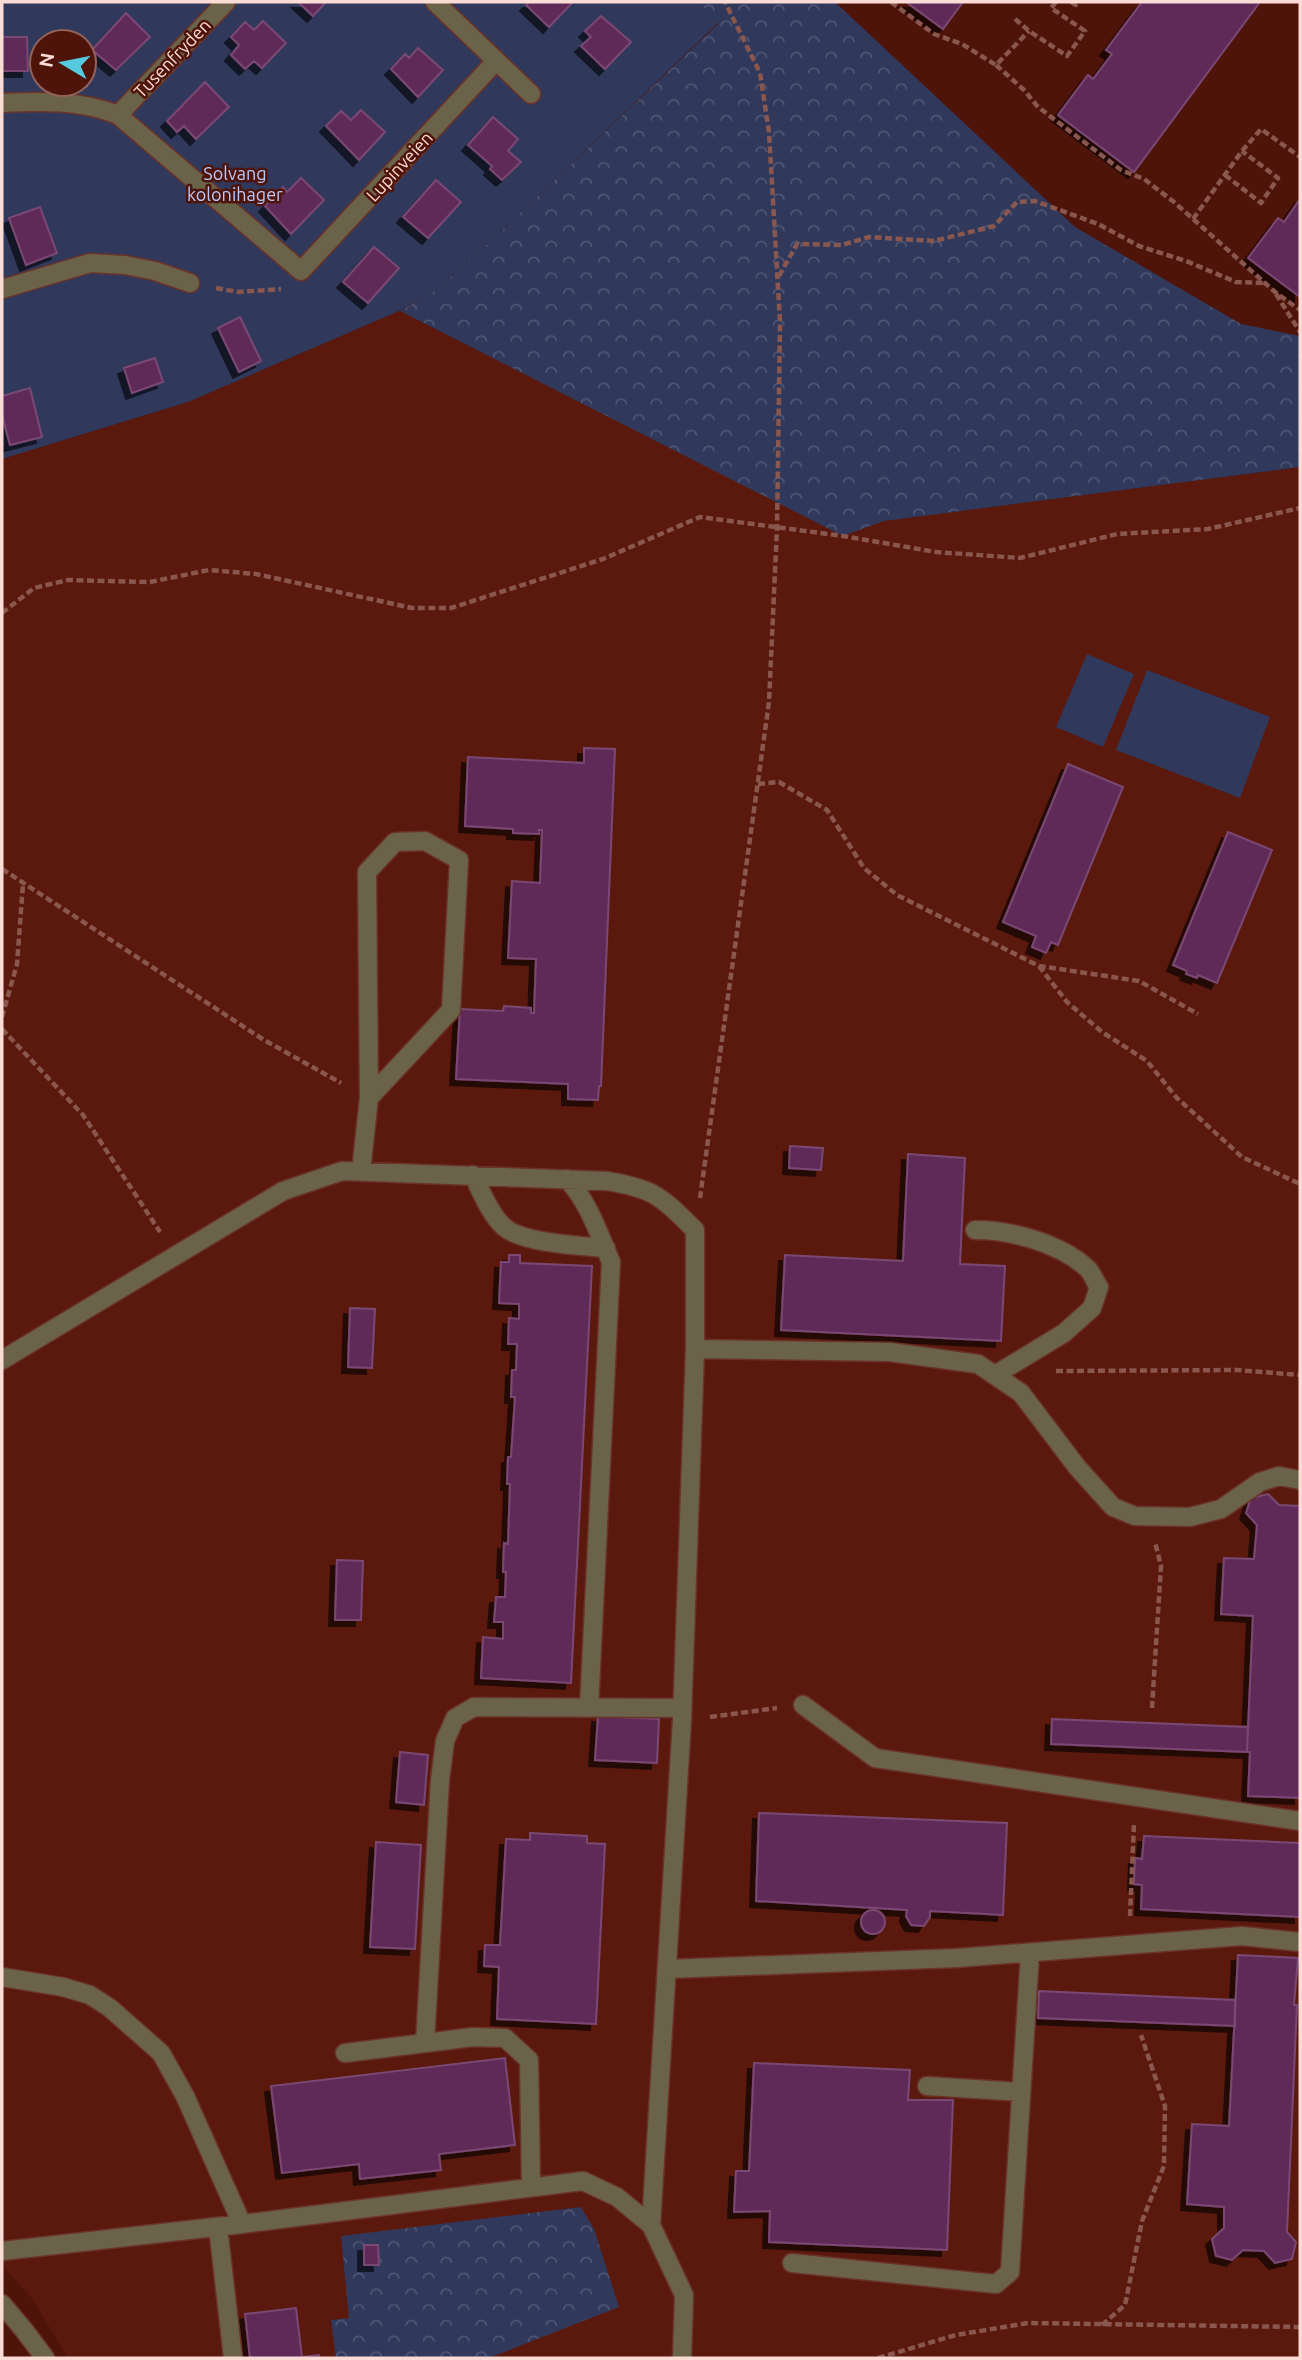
<svg xmlns="http://www.w3.org/2000/svg" width="1302" height="2360" font-family="Ubuntu,sans-serif">
	<defs>
		<pattern id="forest-crowns" width="20" height="18" patternUnits="userSpaceOnUse" patternTransform="scale(1.75)"><rect width="20" height="18" fill="#30395c"/><path d="M2 6a3 3 0 1 1 6 0M12 15a3 3 0 1 1 6 0" fill="none" stroke="#4f5572"/></pattern>
		<filter id="shadow"><feDropShadow dx="-6" dy="6" stdDeviation="0" flood-color="#0009"/></filter>
	</defs>
	<rect width="100%" height="100%" fill="#4e1309"/>
	<path fill="#5b180d" d="M431,293L883,521L1300,467V2358H68L33,2300L2,2265V459L188,402L399,311Z"/>
	<path fill="url(#forest-crowns)" d="M698,2H835L1075,227L1241,324L1300,336V467L884,521L843,536L400,311L431,293L463,267L719,23Z
		M581,2207L594,2229L619,2307L489,2358H336L331,2320L349,2318L341,2236Z"/>
	<path fill="#30395c" fill-rule="evenodd" d="M2,2H698L719,22L463,267L431,293L399,311L188,402L2,459ZM42,42H84V84H42Z
		M1087,654L1134,674L1103,747L1056,727Z
		M1147,670L1270,717L1240,798L1116,750Z"/>
	<path fill="#5f2c59" stroke="#7a4873" stroke-width="2" filter="url(#shadow)" d="M298,2H326L313,16Z
		M529,2H573L549,27L526,5Z
		M906,2H963L943,29Z
		M1142,2H1260L1134,172L1058,115L1088,75L1093,79L1112,54L1106,50Z
		M126,13L150,37L116,70L92,50Z
		M601,16L631,42L605,69L581,46L591,37L585,31Z
		M263,21L286,43L262,68L254,61L245,69L231,55L239,45L231,37L245,22L254,30Z
		M2,37H27L28,71H2Z
		M418,48L443,70L418,97L391,69L405,54L409,58Z
		M205,82L229,107L196,139L184,126L177,132L167,121Z
		M361,110L385,132L359,160L326,126L341,111L351,120Z
		M493,117L518,139L508,151L521,162L502,180L490,169L492,166L468,145Z
		M301,178L324,200L291,234L265,206L283,187L287,192Z
		M436,180L461,202L428,238L403,217Z
		M1300,199V297L1248,258L1278,218L1284,222Z
		M40,207L57,253L26,265L9,218Z
		M374,247L399,268L368,303L343,282Z
		M240,317L261,361L239,372L218,328Z
		M155,358L163,382L132,393L124,368Z
		M30,388L42,437L10,445L2,415V396Z
		M584,748L615,749L601,1086H599L598,1100L568,1099V1084L456,1079L460,1009L503,1011L504,1006L531,1008V1013H534L536,959L508,958L512,881L540,883L542,830H539V834L513,833V829L465,826L468,757L584,763Z
		M1068,764L1123,787L1058,945L1051,942L1046,953L1032,947L1036,936L1003,922Z
		M1228,832L1272,850L1217,983L1198,975L1197,978L1186,974L1187,971L1173,965Z
		M790,1146L823,1148L821,1170L789,1168Z
		M908,1154L965,1158L960,1264L1005,1266L1001,1341L781,1330L785,1255L903,1261Z
		M509,1255H520V1263L592,1266L571,1683L481,1678L483,1637L503,1639V1622H494L496,1597H505L506,1572H503L504,1543L508,1544L510,1484H507L508,1457H511L515,1397H511L512,1370H516L517,1344H508L509,1318L519,1319V1304L499,1303L501,1262H509Z
		M350,1308L375,1309L372,1368L348,1367Z
		M1268,1494L1279,1505L1300,1506V1798L1248,1796L1250,1752H1247L1253,1616L1221,1614L1224,1558L1254,1559L1257,1525L1246,1513L1251,1498Z
		M337,1560L363,1561L361,1620H335Z
		M598,1716L659,1719L657,1763L595,1760Z
		M1052,1719L1248,1727L1247,1752L1051,1744Z
		M400,1752L428,1755L424,1805L396,1802Z
		M759,1813L1007,1823L1003,1915L930,1911V1917L924,1926L911,1925L906,1916L907,1910L756,1901Z
		M530,1833L587,1836V1843L605,1844L596,2024L497,2019L499,1967L484,1966L485,1945H500L506,1839L530,1840Z
		M1144,1836L1300,1843V1917L1141,1909L1142,1885L1134,1884L1135,1858L1142,1859Z
		M376,1842L421,1845L415,1949L370,1947Z
		M861 1922a12 12 0 1 1 24 0a12 12 0 1 1-24 0Z
		M1238,1955L1298,1958L1294,2005H1297L1287,2232L1296,2242L1292,2259L1275,2263L1264,2251L1243,2250L1232,2260L1216,2256L1212,2239L1224,2228V2207L1187,2204L1192,2124L1229,2126Z
		M1039,1991L1235,2000V2026L1038,2018Z
		M505,2058L515,2145L439,2154L441,2170L360,2179L359,2164L282,2173L271,2086Z
		M754,2063L910,2070L908,2100H953L947,2250L769,2242L770,2211L734,2212L736,2171H749Z
		M364,2245H378L379,2265H364Z
		M296,2308L302,2357L319,2355L320,2358H250L245,2314Z"/>
	<g fill="none" stroke-linecap="round" stroke-linejoin="round">
		<defs>
			<path id="service" d="M361,1171L369,1098L367,872L395,842L425,841L459,860L451,1010L369,1098
				M473,1175C481,1191 490,1214 504,1227C522,1243 581,1246 606,1248
				M567,1179C588,1201 599,1234 611,1262L589,1708
				M975,1230C1011,1230 1060,1243 1088,1269C1092,1273 1095,1282 1099,1287L1092,1308L1064,1333L995,1375
				M695,1349L890,1352L978,1364L1021,1393L1077,1467L1113,1507L1135,1516L1190,1517L1221,1509L1260,1482L1279,1476L1300,1480
				M2,1360L283,1191L342,1171L607,1181C656,1189 661,1197 695,1230V1349L682,1720L651,2225L684,2295L682,2358
				M803,1705L875,1758L1300,1821
				M668,1969L957,1958L1242,1936L1300,1942
				M2,1977L63,1987L90,1995L110,2008L161,2053L185,2096L242,2224
				M425,2043L440,1780L445,1741L455,1718L474,1707L682,1708
				M345,2053L473,2037L505,2038L529,2060L531,2187
				M927,2086L1021,2092
				M218,2227L233,2358
				M2,2251L242,2224L583,2181L617,2197L651,2225
				M792,2263L996,2284L1010,2272L1030,1953"/>
			<path id="minor" d="M435,2L531,94
				M2,103C41,101 81,100 118,115L301,271L496,61
				M118,115L226,2
				M2,289L90,263L125,265L155,271L190,283
				M2,2304L24,2330L45,2358"/>
		</defs>
		<use href="#service" stroke="#6a332a" stroke-width="21"/>
		<use href="#minor" stroke="#6a332a" stroke-width="21"/>
		<path stroke="#89574e" stroke-width="4.5" stroke-dasharray="7 3.5" stroke-linecap="butt" d="M891,2L934,34L962,44L996,65L1029,31
			M1071,2L1076,5L1079,2
			M1015,19L1029,31L1067,56L1085,31L1051,8L1056,2
			M996,65L1024,90L1038,107L1121,170L1144,179L1174,202L1275,292L1300,310
			M1225,175L1261,203L1278,178L1242,151
			M1193,219L1242,151L1261,129L1300,157
			M779,276L797,244L842,245L869,237L934,241L994,226L1017,202L1035,201L1098,224L1139,246L1186,261L1236,282L1265,283
			M216,288L238,292L281,289
			M1276,294L1300,332
			M2,613L34,588L68,580L150,582L209,570L256,574L412,608H451L603,559L700,517L843,536L936,552L1020,558L1117,534L1208,529L1300,508
			M758,784L779,782L827,810L864,868L897,895L1039,966L1139,981L1198,1014
			M2,869L264,1040L341,1083
			M1039,966L1067,1002L1102,1032L1147,1061L1176,1097L1242,1157L1300,1184
			M2,1017L17,964L23,884
			M2,1029L83,1115L160,1232
			M700,1198L769,702L777,528L780,322L769,132L760,73L725,2
			M1056,1371L1237,1370L1300,1375
			M1152,1708L1161,1566L1155,1542
			M710,1717L777,1708
			M1130,1916L1134,1824
			M1102,2325L1125,2305L1142,2221L1164,2166L1165,2106L1141,2035
			M878,2358L956,2335L1028,2323L1300,2327"/>
		<use href="#service" stroke="#6b6349" stroke-width="18"/>
		<use href="#minor" stroke="#6b6349" stroke-width="18"/>
	</g>
	<g text-anchor="middle" dominant-baseline="central" stroke-width="5" stroke-linejoin="round" paint-order="stroke">
		<g font-size="18" fill="#fbdbd5" stroke="#4e1309">
			<text transform="translate(172 58) rotate(-46)">Tusenfryden</text>
			<text transform="translate(399 166) rotate(-47)">Lupinveien</text>
		</g>
		<g font-size="18" fill="#b9c9fe" stroke="#4e1309">
			<text x="235" y="173">Solvang<tspan x="235" dy="21">kolonihager</tspan></text>
		</g>
	</g>
	<rect width="1302" height="2360" fill="none" stroke="#fbdbd5" stroke-width="7"/>
	<g transform="translate(63 63) rotate(280)"><circle r="33" fill="#4e1309" stroke="#93635b" stroke-width="2"/>
	<path d="M0-5L12 26L0 18L-12 26Z" fill="#55cadf"/>
	<text y="-10" font-size="19" font-weight="bold" text-anchor="middle" fill="#fbdbd5">N</text>
	</g>
</svg>
